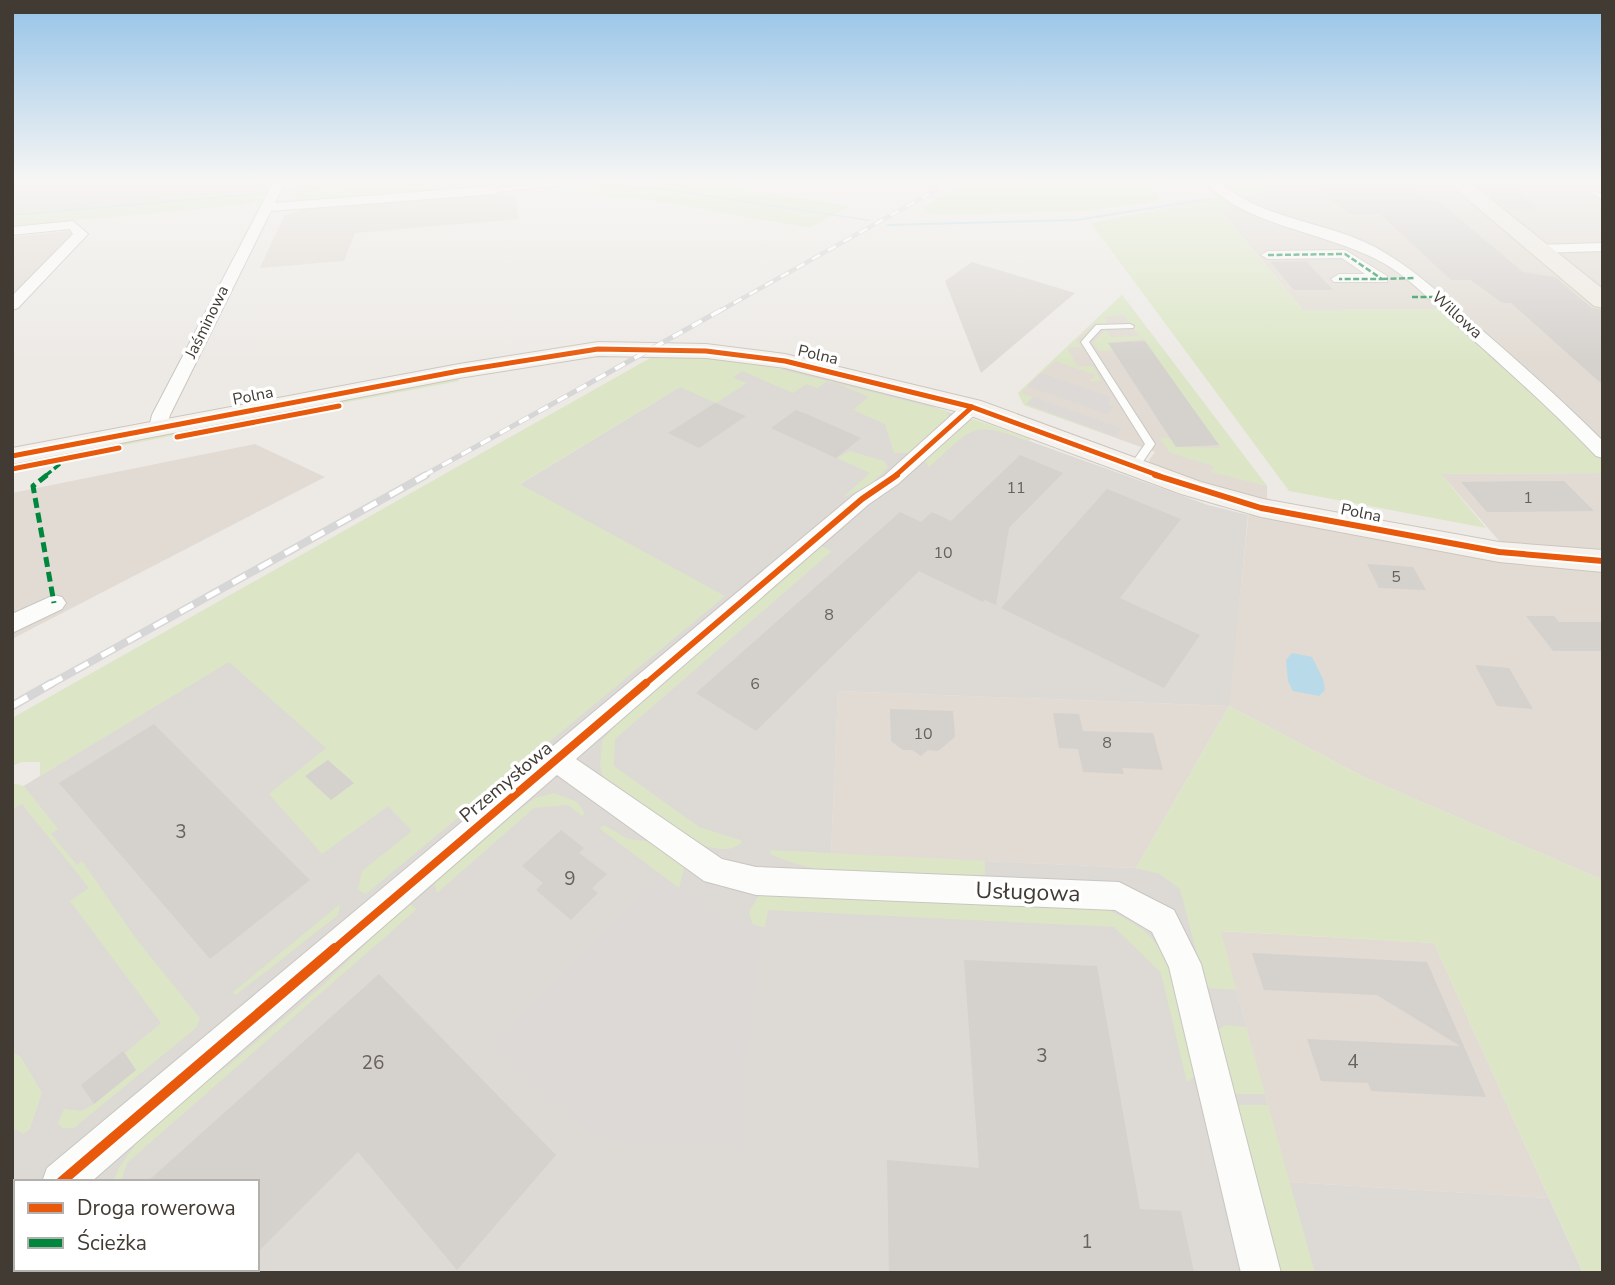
<svg xmlns="http://www.w3.org/2000/svg" width="1615" height="1285" font-family="'Nunito Sans',sans-serif">
	<rect width="100%" height="100%" fill="#edeae6"/>
	<path fill="#e1dbd3" d="M12,181H271L266,190L12,213Z
		M1262,181H1603V458L1565,418L1445,309L1303,310L1221,211L1240,198L1271,190Z
		M502,192L515,196L519,219L355,233L344,261L260,268L284,216L300,210Z
		M68,231L76,234L12,301V237Z
		M1122,295L1267,486V502L1151,465L1149,460L1155,452L1024,405L1018,393Z
		M255,444L325,477L12,639V493Z
		M1603,473V880L1362,776L1229,706L1136,868L831,854L838,691L1228,706L1249,510L1515,559L1441,474Z
		M1220,931L1434,943L1549,1198L1289,1182Z"/>
	<path fill="#ddd9d4" fill-rule="evenodd" d="M972,262L1075,293L981,373L945,281Z
		M711,368L789,369L929,405L1208,505L1248,515L1229,706L838,691L831,854L1136,868L1192,880L1220,931L1289,1182L1549,1198L1583,1273H12V793ZM16,1182H257V1269H16Z"/>
	<path fill="#dce6c7" d="M301,181H560L304,201L293,198Z
		M968,181H1158L1159,201L1089,211L937,215L929,213L923,207Z
		M1210,181H1262L1271,191L1240,198L1221,212L1303,310L1445,309L1565,418L1603,458V473L1441,474L1486,528L1289,491L1091,223L1217,198Z
		M699,182L849,206L810,228L644,199L548,191Z
		M266,190L257,208V200L243,205L12,226V213Z
		M1122,295L1267,486L1211,472L1214,466L1170,453L1160,438H1170L1176,447L1221,448L1143,339L1109,343L1113,350L1099,351L1093,342L1106,330L1111,337L1139,336L1124,315L1104,317L1108,323L1094,324L1077,340L1081,347L1067,348L1078,367L1093,366L1101,381H1090L1096,375L1055,361L1021,393L1033,397L1026,404L1126,441L1024,405L1018,393Z
		M659,353L747,361L947,411L949,418L908,453H894L885,424L853,410L869,397L829,380L817,388L806,384L793,393L742,371L733,378L747,383L716,403L680,387L520,484L725,596L366,894L358,890L362,871L412,831L388,806L322,854L269,794L326,748L229,662L40,776V762H22L12,766V718Z
		M458,376L459,381L216,427L223,420Z
		M973,419L1031,439L1029,441C970,420 974,427 929,467L924,459L960,426Z
		M196,426L202,430L12,467V461Z
		M850,451L884,461L888,467L871,484L842,498L870,473L837,458Z
		M821,546L832,551L615,739L614,766L699,827L743,841C714,874 630,797 603,777L600,766L602,741L616,725Z
		M1229,706L1362,776L1603,880V1273H1583L1434,943L1221,931L1236,990L1206,988L1180,889L1160,874L1136,868Z
		M12,783L24,786L58,829L51,834L77,865L82,861L137,940L200,1018L197,1027L74,1128H62L58,1123L64,1109L81,1111L94,1104L136,1070L125,1053L161,1023L70,901L89,888L22,804L12,809Z
		M554,793L577,802L585,813L582,816L568,805L534,808L437,893L433,877L535,798Z
		M604,825L628,839L654,842L685,865L679,888L599,828Z
		M770,850L985,861V875C915,874 835,884 770,854Z
		M770,893L1103,907C1116,914 1130,921 1142,929C1179,958 1192,1031 1195,1076L1187,1082L1161,973L1114,927L768,910L765,927L753,926L749,912L758,897Z
		M408,903L417,909L127,1163L121,1182H113L120,1166L148,1127L234,1061L320,988Z
		M340,904L338,915L236,995L232,993Z
		M1225,1025L1246,1027L1265,1094H1234L1217,1031Z
		M12,1052L21,1057L42,1093L30,1129L23,1134L12,1127Z
		M1237,1105H1268L1315,1273H1277Z"/>
	<path fill="#dcd9d6" d="M1041,373L1111,397L1107,404L1114,407L1108,414L1027,386Z
		M1033,397L1122,429L1115,436L1026,404Z
		M658,874L719,914L759,926L742,1149L590,1138L492,1042Z"/>
	<path fill="#b9dae8" d="M1292,653L1312,657L1323,679L1325,690L1319,696L1293,691L1288,681L1286,660Z"/>
	<g fill="none" stroke-linecap="round" stroke-linejoin="round">
		<path fill="#b9dae8" fill-rule="evenodd" d="M367,181H383L279,193L277,192Z
			M542,181H559L565,183L563,184Z
			M575,184L663,188L871,220L869,221L663,190L577,186Z
			M267,192V194H265L12,216V214Z
			M1208,198L1210,199V200L1076,221L888,226L886,225L888,224L1076,219Z"/>
	</g>
	<path fill="#d5d1cd" d="M1406,184L1432,202H1440L1523,272L1555,277L1592,308L1603,310V385L1511,303H1502L1471,280H1451L1380,214H1348L1319,189Z
		M1512,187L1540,209H1507L1481,188Z
		M1306,261L1333,290H1294L1270,262Z
		M1145,341L1219,445L1176,447L1108,343Z
		M715,403L746,416L699,448L668,433Z
		M796,410L809,415L861,438L836,458L771,428Z
		M1020,455L1063,473L1009,528L996,605L985,600L983,602L919,571L756,731L696,693L900,512L921,522L932,512L951,521Z
		M1534,481H1564L1594,511L1487,512L1461,482Z
		M1107,489L1181,519L1120,598L1200,635L1164,688L1001,608Z
		M1367,564L1413,567L1426,590L1379,588Z
		M1526,616H1554L1559,622H1603V651H1553Z
		M1475,665L1509,668L1533,709L1497,706Z
		M890,709L953,711L955,737L938,751L928,750L921,756L912,750H903L891,741Z
		M1053,713L1079,714L1083,731L1153,733L1163,770L1122,768L1124,774L1083,772L1078,749L1059,748Z
		M154,724L310,880L210,959L59,783Z
		M328,760L354,783L331,800L305,776Z
		M561,830L584,848L579,853L607,874L592,888L598,893L571,920L536,890L543,883L522,866Z
		M1252,953L1427,962L1486,1097L1371,1091L1368,1083L1321,1081L1307,1039L1460,1046L1377,995L1264,990Z
		M964,960L1097,966L1140,1209L1181,1211L1194,1273H889L887,1160L979,1168Z
		M379,974L556,1155L457,1270L358,1152L257,1253V1182H147Z
		M123,1051L136,1070L94,1104L81,1085Z"/>
	<g fill="none" stroke-linecap="round" stroke-linejoin="round">
		<defs>
			<path id="lane" d="M577,181H605L495,192L492,190L495,188Z
				M1592,191L1603,194V199L1592,193Z
				M1130,324L1134,326L1133,328L1101,329L1089,342L1155,444L1138,469L1134,470L1129,467L1145,444L1081,342L1096,325Z"/>
			<path id="street" d="M274,181H286L275,203L495,186L501,190L495,194L271,211L170,415L165,432H151L149,428L152,415Z
				M1205,181H1219C1261,220 1326,221 1375,247C1413,268 1444,297 1476,325C1520,363 1562,400 1603,441V458L1596,456C1553,411 1507,370 1460,328C1439,309 1419,287 1396,271C1343,233 1244,229 1205,181Z
				M73,221L88,234L18,308L12,310V296L73,234L70,229L12,235V227Z
				M1603,243V251L1538,253L1531,249L1538,245Z
				M1345,250L1387,276V282H1334L1331,279L1339,274H1365L1342,258L1268,259L1261,255L1268,251Z
				M972,401L981,407L979,411L898,484L869,504L576,759L722,859L756,867L1119,882L1174,910L1201,964L1281,1273H1241L1169,967L1152,932L1115,910L756,895L704,881L557,775L91,1182H42L47,1168L855,494L884,476L965,403Z
				M54,595L62,597L66,603L62,609L12,633V614Z
				M12,1192L16,1194V1235L12,1233Z
				M19,1269H60L61,1273H20Z"/>
			<path id="secondary" d="M598,342L706,344L785,354L981,401L1201,482L1263,499L1499,542L1603,550V572L1499,562L1261,517L1181,494L963,413L785,368L706,358L598,356L459,378L12,464V448L459,364Z"/>
			<path id="primary" d="M1446,181H1468L1603,289V308L1594,306Z"/>
		</defs>
		<use href="#lane" stroke="#c9c6c2" stroke-width="2"/>
		<use href="#street" stroke="#c9c6c2" stroke-width="2"/>
		<use href="#secondary" stroke="#ccc6be" stroke-width="2"/>
		<use href="#primary" stroke="#cec4b5" stroke-width="2"/>
		<use href="#lane" fill="#fcfcfb" fill-rule="evenodd"/>
		<use href="#street" fill="#fcfcfb" fill-rule="evenodd"/>
		<use href="#secondary" fill="#f5f2ed" fill-rule="evenodd"/>
		<use href="#primary" fill="#efeae2" fill-rule="evenodd"/>
		<defs>
			<path id="rail-far3" d="M718,312L952,181"/>
			<path id="rail-far2" d="M423,476L721,310"/>
			<path id="rail-far1" d="M49,685L426,475"/>
			<path id="rail" d="M12,706L52,683"/>
		</defs>
		<use href="#rail-far3" stroke="#d7d6d6" stroke-width="4.5"/>
		<use href="#rail-far2" stroke="#d7d6d6" stroke-width="5"/>
		<use href="#rail-far1" stroke="#d7d6d6" stroke-width="8"/>
		<use href="#rail" stroke="#d7d6d6" stroke-width="9"/>
		<use href="#rail-far3" stroke="#fff" stroke-width="2.5" stroke-dasharray="9" stroke-linecap="butt"/>
		<use href="#rail-far2" stroke="#fff" stroke-width="3.5" stroke-dasharray="11" stroke-linecap="butt"/>
		<use href="#rail-far1" stroke="#fff" stroke-width="5" stroke-dasharray="15" stroke-linecap="butt"/>
		<use href="#rail" stroke="#fff" stroke-width="6" stroke-dasharray="18" stroke-linecap="butt"/>
		<path stroke="#00873e" stroke-width="2.5" stroke-dasharray="6 2.5" stroke-linecap="butt" d="M1268,255L1345,254L1382,279H1339
			M1382,279L1416,278
			M1412,297H1437"/>
		<path stroke="#00873e" stroke-width="3.5" stroke-dasharray="8 3.5" stroke-linecap="butt" d="M45,476L60,464"/>
		<path stroke="#00873e" stroke-width="5" stroke-dasharray="10 5" stroke-linecap="butt" d="M47,475L33,486L54,603"/>
		<defs>
			<path id="cycleway-far3" d="M177,437L339,406
				M12,456L459,371L598,349L706,351L785,361L972,407L1160,476
				M12,469L119,448
				M895,476L972,407"/>
			<path id="cycleway-far2" d="M1155,475L1261,508L1499,552L1603,561
				M644,685L862,499L897,475"/>
			<path id="cycleway-far1" d="M333,950L646,683"/>
			<path id="cycleway" d="M61,1182L335,948"/>
		</defs>
		<use href="#cycleway-far3" stroke="#fff" stroke-width="9"/>
		<use href="#cycleway-far2" stroke="#fff" stroke-width="10"/>
		<use href="#cycleway-far1" stroke="#fff" stroke-width="12"/>
		<use href="#cycleway" stroke="#fff" stroke-width="15"/>
		<use href="#cycleway-far3" stroke="#e8590c" stroke-width="5"/>
		<use href="#cycleway-far2" stroke="#e8590c" stroke-width="6"/>
		<use href="#cycleway-far1" stroke="#e8590c" stroke-width="8"/>
		<use href="#cycleway" stroke="#e8590c" stroke-width="10"/>
	</g>
	<linearGradient id="sky" x2="0" y2="1"><stop stop-color="#95c3e8"/><stop offset="0.5" stop-color="#f7f6f4"/><stop offset="1" stop-color="#f7f6f4" stop-opacity="0"/></linearGradient>
	<rect width="1615" height="361" fill="url(#sky)"/>
	<g text-anchor="middle" dominant-baseline="central" stroke-width="7" stroke-linejoin="round" paint-order="stroke">
		<g font-size="16" fill="#413b34" stroke="#fff">
			<text transform="translate(1457 315) rotate(42)">Willowa</text>
			<text transform="translate(207 322) rotate(-64)">Jaśminowa</text>
			<text transform="translate(818 355) rotate(13)">Polna</text>
			<text transform="translate(253 396) rotate(-11)">Polna</text>
			<text transform="translate(1361 513) rotate(11)">Polna</text>
		</g>
		<g font-size="16" fill="#68625c">
			<text x="1016" y="488">11</text>
			<text x="1528" y="498">1</text>
			<text x="943" y="553">10</text>
			<text x="1396" y="577">5</text>
			<text x="829" y="615">8</text>
			<text x="755" y="684">6</text>
			<text x="923" y="734">10</text>
			<text x="1107" y="743">8</text>
		</g>
		<g font-size="19" fill="#413b34" stroke="#fff">
			<text transform="translate(506 782) rotate(-40)">Przemysłowa</text>
		</g>
		<g font-size="19" fill="#68625c">
			<text x="181" y="832">3</text>
			<text x="570" y="879">9</text>
			<text x="1042" y="1056">3</text>
			<text x="1353" y="1062">4</text>
			<text x="373" y="1063">26</text>
			<text x="1087" y="1242">1</text>
		</g>
		<g font-size="23" fill="#413b34" stroke="#fff">
			<text transform="translate(1028 892) rotate(2)">Usługowa</text>
		</g>
	</g>
	<rect width="1615" height="1285" fill="none" stroke="#413b34" stroke-width="28"/>
	<rect x="14" y="1180" width="245" height="91" fill="#ffffff" stroke="#b3b1ae" stroke-width="2"/>
	<rect x="28" y="1203" width="35" height="10" fill="#e8590c" stroke="#b3b1ae" stroke-width="2"/>
	<text x="77" y="1215" font-size="21" fill="#413b34">Droga rowerowa</text>
	<rect x="28" y="1238" width="35" height="10" fill="#00873e" stroke="#b3b1ae" stroke-width="2"/>
	<text x="77" y="1250" font-size="21" fill="#413b34">Ścieżka</text>
</svg>
